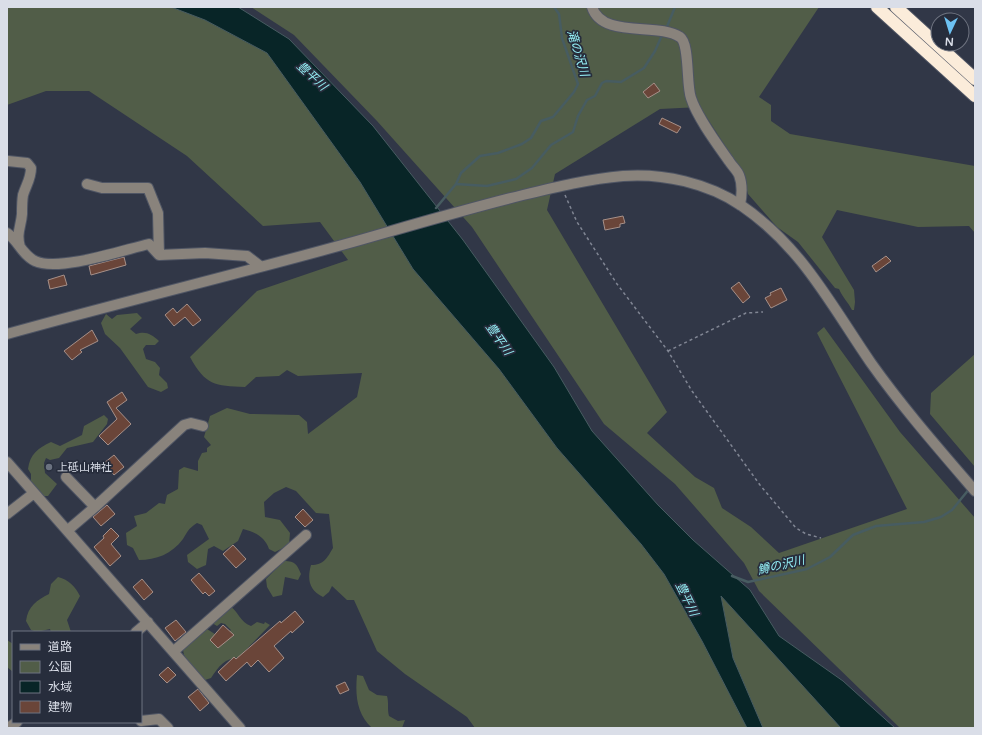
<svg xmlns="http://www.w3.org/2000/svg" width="982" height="735" font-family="'Varela Round','Noto Sans JP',sans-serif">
	<rect width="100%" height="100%" fill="#313747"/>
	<path fill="#515d48" d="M7,7H171L205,20L267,53L360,182L413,269L499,369L557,448L641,544L664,574L702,641L747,728H475L467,717L405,674L377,651L354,600H347L332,586L329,592L323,597C309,590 307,579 311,565C324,565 327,558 333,548L329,514L316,513L296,491L286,487L274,493L264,502L265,517L280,520L290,533L289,545L275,552L269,549C265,537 255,532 243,529L238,541L223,551L214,546L208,549L206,565L197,569L188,562L187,555L209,539L202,525L197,523C188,529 188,531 183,539C172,554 156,560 139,560L133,548L127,545L126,533L137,526L134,516L146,513L159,503L165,504L167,495L178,489L179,470L184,467L198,471V461L202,453L207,452V448L211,445L204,437L210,416L227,408L250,414L299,415L307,422L308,434L357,397L362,373L298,376L287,370L279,376L256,377L245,387C215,386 205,385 190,357L257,291L348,260L320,222L263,226L187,156L89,91H46L7,105Z
		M251,7H819L759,97L771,105V121L790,134L975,166V233L969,226L918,227L837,210L822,237L854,290L855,302L854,310H852C848,302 843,298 839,289L835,288L798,242L777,227L748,194L742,172L700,107L660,109L555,174L547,210L667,412L647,433L695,477L714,488L722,508L751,527L779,553L907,509L817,333L824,327L900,432L975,518V728H900L759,591L744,563L675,484L604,424L472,227L377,121L294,35Z
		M137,313L142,318L130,329L136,334C146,331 151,334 159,341L155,345H146L143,349L146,359L155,362L160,368L159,375L167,383L168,388L161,392L148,387L120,348L105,334L101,323L106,314L112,319L117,315Z
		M975,354V467L930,414L931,393Z
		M104,415L108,419L107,424L93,442L67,448L59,458L50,460L46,458L44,463L45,473L57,484L48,496H40L31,481V474L28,469C30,454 38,448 51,442L60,446L82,435L84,426Z
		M284,561C296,561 297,565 301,574L298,580L285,577L282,595L273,597L267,587L266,579Z
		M58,577C69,580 75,586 80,596L67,620L71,632H51L50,629L37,632L31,630L26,621C28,606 37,600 49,594L51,584Z
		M721,596L841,728H763L733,658Z
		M230,606C238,611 240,622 251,626L257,622L264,624L265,622L270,625L239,657C224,659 219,666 211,678L205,680C196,673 184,661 183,650L202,631L207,629L221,638L231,630L225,624L221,623L217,626L212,623Z
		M7,640L13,644V672L7,667Z
		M357,675L363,676L369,690L377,695L387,696C389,703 387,709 389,716L398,721L405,720L402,728H372C357,714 355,696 357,675Z"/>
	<path fill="#082527" stroke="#475c61" d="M171,7H238L289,39L373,126L463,240L554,367L592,431L658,505L693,540L750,590L779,636L843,681L895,728H841L721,596L733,658L763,728H747L702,641L664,574L641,544L557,448L499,369L413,269L360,182L267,53L205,20Z"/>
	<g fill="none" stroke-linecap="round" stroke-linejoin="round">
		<path stroke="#475c61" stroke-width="2.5" d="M666,29L675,7
			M456,184L487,186L516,179L532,168L551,145L573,132L578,116L587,100L595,96L602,83L606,81L621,82L644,68L655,51L663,33
			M436,208L456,184L461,173L480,156L498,153L522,144L531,138L541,121L553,117L574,92L578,84L562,38L559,14L554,7
			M732,576L748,582L807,569L830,557L853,535L876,526L924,522L941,517L952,510L970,488"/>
	</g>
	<path fill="#6a4539" stroke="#a69089" d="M654,83L660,91L648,98L643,92Z
		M662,118L681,127L677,133L659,124Z
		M623,216L625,223L620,224V227L605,230L603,220Z
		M886,256L891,261L876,272L872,266Z
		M124,257L126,265L91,275L89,266Z
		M64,275L67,285L50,289L48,280Z
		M739,282L750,297L743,303L731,288Z
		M781,288L787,300L771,308L765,298L771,295L770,293Z
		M187,304L201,320L193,326L185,317L174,326L165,315L173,308L177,313Z
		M92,330L98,341L80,350L82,352L72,360L64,351Z
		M122,392L127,400L116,408L131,424L108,445L99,436L117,419L107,402Z
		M114,455L124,467L114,475L104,463Z
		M107,505L115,514L101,526L93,517Z
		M303,509L313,520L305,527L295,517Z
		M111,528L119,536L111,544L121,556L110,566L94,547L104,538L103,536Z
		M233,545L246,559L236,568L223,554Z
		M199,573L215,591L209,596L205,592L203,594L191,580Z
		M142,579L153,592L144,600L133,587Z
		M295,611L304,622L292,633L291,631L274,646L284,658L269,672L258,660L251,667L247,662L226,681L218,672L234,657L236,659L280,621L281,623Z
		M176,620L186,632L175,641L165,628Z
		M223,625L234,635L218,648L210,640Z
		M168,667L176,675L167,683L159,675Z
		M345,682L349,690L340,694L336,686Z
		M198,689L209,703L200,711L188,697Z"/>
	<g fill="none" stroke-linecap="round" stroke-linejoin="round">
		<defs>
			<path id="minor" d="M592,7C602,39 658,22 680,37C690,44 686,85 691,98C697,117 717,144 729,161C732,166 737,170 739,175C743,185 742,195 740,205
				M8,161L27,163L31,168C31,179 26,185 23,195C22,201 22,207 22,214C21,227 16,233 20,247
				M87,184L102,188H148L158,213L159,255
				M7,233C18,240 22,255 35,261C59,272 123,250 149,244L159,255L205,253L247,256L260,266
				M7,334C122,302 238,274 353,242C409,226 466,209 523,195C556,187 589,179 623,176C663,173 708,183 742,206C802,247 831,305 871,363C903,408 939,449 975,491
				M7,462L240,728
				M66,477L95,507
				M7,514L34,493
				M68,530L95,507L184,425L191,423L203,426
				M136,632L148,622
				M174,651L306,535
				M141,721L159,719L168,728
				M8,728L17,722"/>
			<path id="highway" d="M877,7L975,96
				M896,7L975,79"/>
		</defs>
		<use href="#minor" stroke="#4f5564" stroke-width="12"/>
		<use href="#highway" stroke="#4f5564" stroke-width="14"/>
		<path stroke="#818694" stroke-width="1.5" stroke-dasharray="3 3" stroke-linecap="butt" d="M565,195L577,222L617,284L668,351L692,391L760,485L796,528L806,534L821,538
			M668,351L746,313L763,312"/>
		<use href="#minor" stroke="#89837c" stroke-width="10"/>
		<use href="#highway" stroke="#fbecda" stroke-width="12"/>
	</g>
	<circle fill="#6b7280" stroke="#272d3c" stroke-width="1.5" cx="49" cy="467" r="4"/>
	<g text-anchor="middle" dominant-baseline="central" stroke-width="3.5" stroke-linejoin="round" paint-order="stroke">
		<g font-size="11" fill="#dadee8" stroke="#272d3c" text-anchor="start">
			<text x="57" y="467">上砥山神社</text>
		</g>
		<g font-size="12" font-style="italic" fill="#92ebf2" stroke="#272d3c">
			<text transform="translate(578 53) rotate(73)">滝の沢川</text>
			<text transform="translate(312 76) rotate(43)">豊平川</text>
			<text transform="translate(499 339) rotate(55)">豊平川</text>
			<text transform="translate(781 565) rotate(-13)">鱒の沢川</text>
			<text transform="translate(687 599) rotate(64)">豊平川</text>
		</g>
	</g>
	<rect width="982" height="735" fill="none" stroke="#dadee8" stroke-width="16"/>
	<rect x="12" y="631" width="130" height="92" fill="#272d3c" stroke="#6f7481"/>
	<rect x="20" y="644" width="20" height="6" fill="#89837c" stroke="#6f7481"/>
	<text x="48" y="651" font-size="12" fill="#dadee8">道路</text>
	<rect x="20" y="661" width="20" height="12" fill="#515d48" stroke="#6f7481"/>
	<text x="48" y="671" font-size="12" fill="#dadee8">公園</text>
	<rect x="20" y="681" width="20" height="12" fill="#082527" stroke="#6f7481"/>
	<text x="48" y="691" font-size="12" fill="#dadee8">水域</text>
	<rect x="20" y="701" width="20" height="12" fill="#6a4539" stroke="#6f7481"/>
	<text x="48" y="711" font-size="12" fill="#dadee8">建物</text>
	<g transform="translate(950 32) rotate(184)"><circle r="19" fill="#272d3c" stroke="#6f7481"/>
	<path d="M0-3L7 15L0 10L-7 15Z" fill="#6dc2f3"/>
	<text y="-6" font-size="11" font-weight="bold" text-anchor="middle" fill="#dadee8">N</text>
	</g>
</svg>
